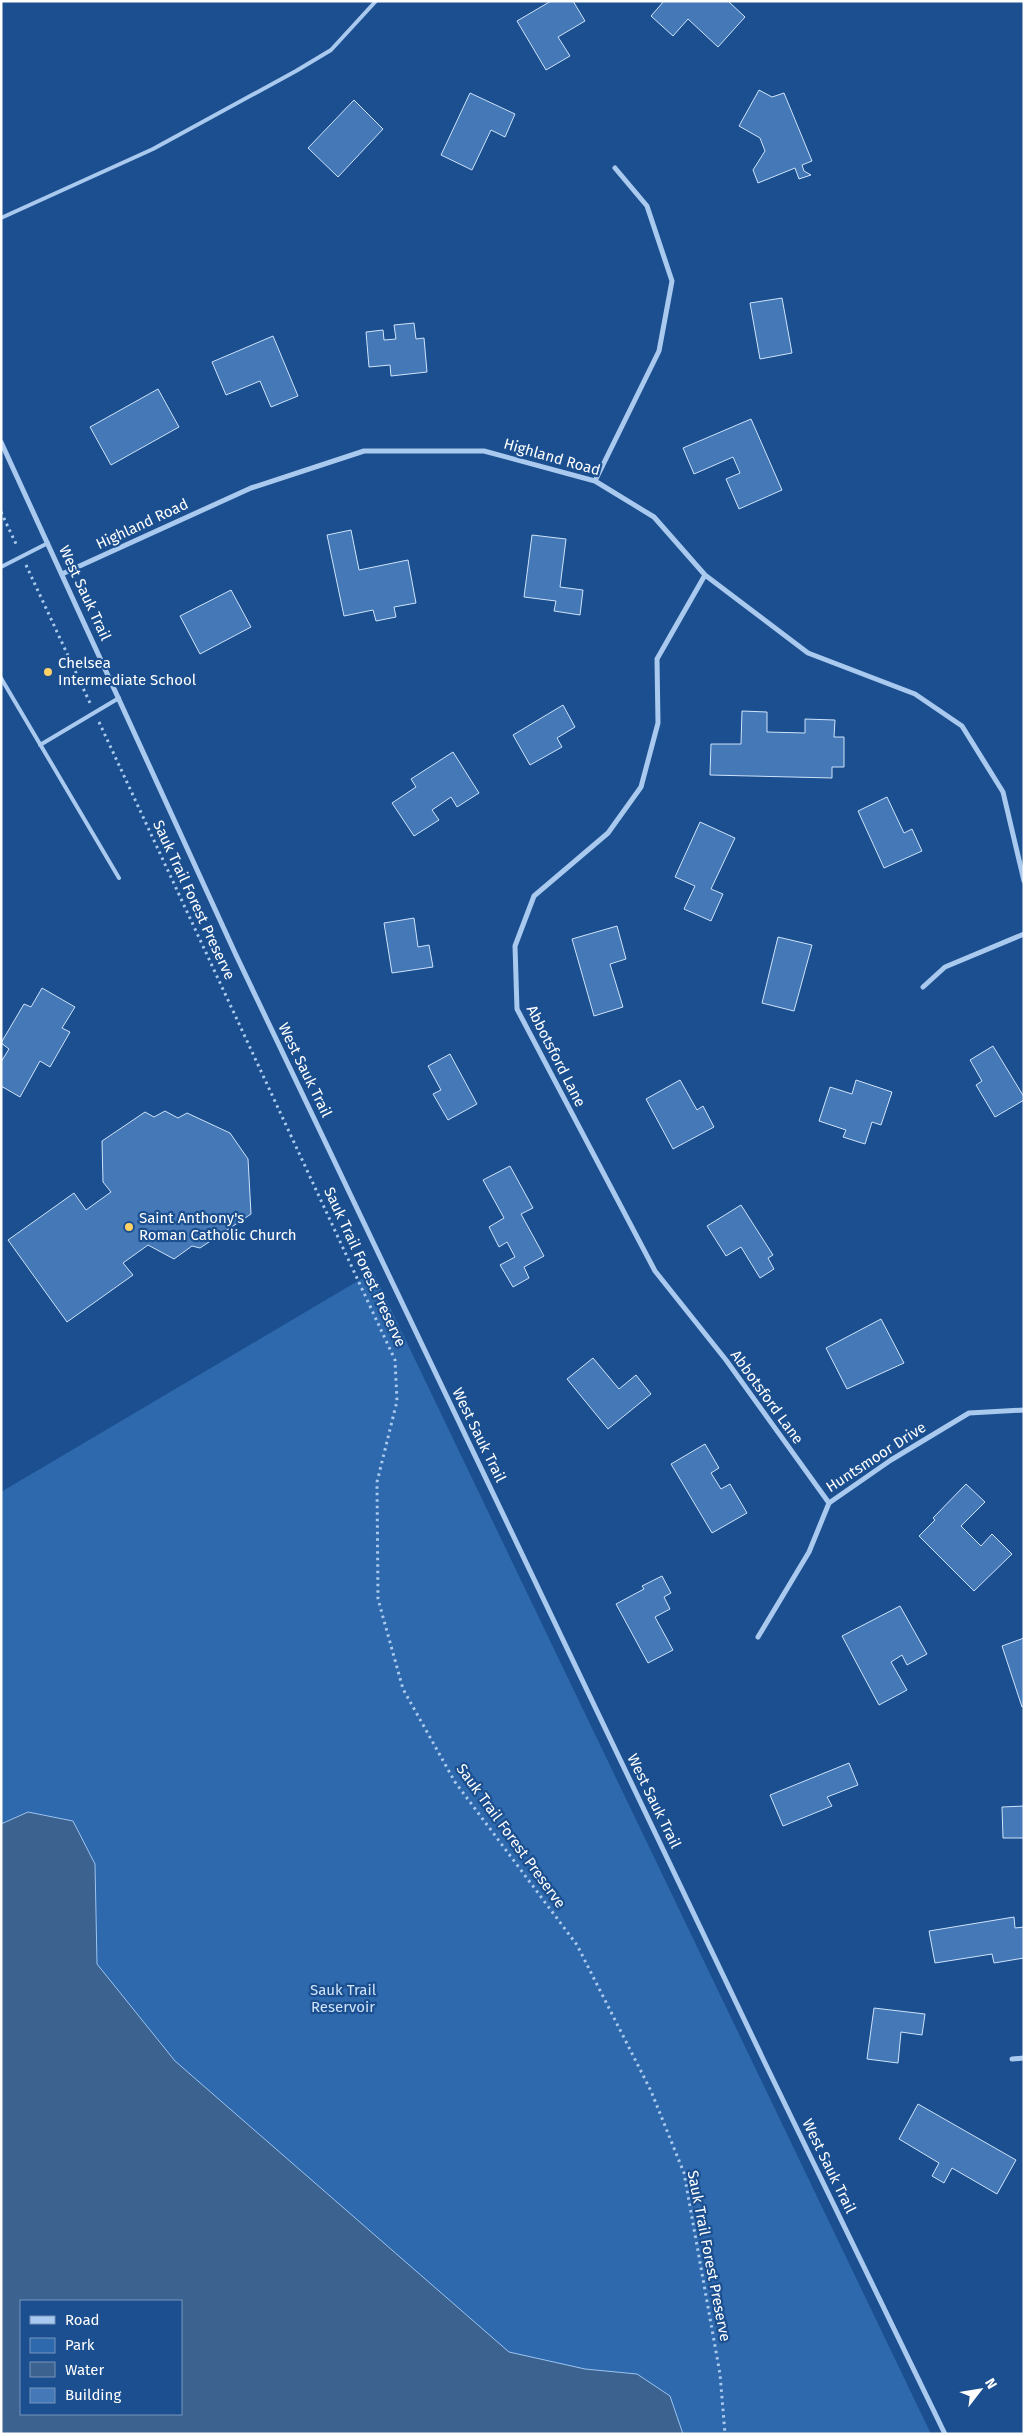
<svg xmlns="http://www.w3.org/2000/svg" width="1025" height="2435" font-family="'Fira Sans',sans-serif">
	<rect width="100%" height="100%" fill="#1b4f8f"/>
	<path fill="#2e69ad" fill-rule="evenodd" d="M373,1272L931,2434H1V1492ZM21,2301H181V2414H21Z"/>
	<path fill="#3c6290" stroke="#9cc4f0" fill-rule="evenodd" d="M28,1812L73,1821L95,1864L97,1964L175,2061L509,2352L585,2369L637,2374L670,2396L683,2434H1V1824ZM21,2301H181V2414H21Z"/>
	<path fill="#4478b7" stroke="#cfe3fa" d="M551,1H573L585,21L558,37L570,56L546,70L517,21Z
		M664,1H728L745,17L718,47L688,19L673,36L651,16Z
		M759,90L772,97L784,93L812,161L802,165L804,171L811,175L799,179L795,168L758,183L753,170L765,151L760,138L739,126Z
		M470,93L515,114L505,137L491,130L472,170L441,155Z
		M354,100L383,129L338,177L308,148Z
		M782,298L792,353L760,359L750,303Z
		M414,323L416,339L424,338L427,372L391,376L390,365L369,367L366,332L383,330L384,340L396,339L394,325Z
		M273,336L298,396L271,407L260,381L226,395L212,362Z
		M158,389L179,427L111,465L90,427Z
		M751,419L782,490L739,509L726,479L740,473L733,457L694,474L683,448Z
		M351,530L359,570L408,560L416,603L394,607L396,617L376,621L373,610L344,616L327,535Z
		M532,535L566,539L560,587L583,590L580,615L554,611L556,601L524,597Z
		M231,590L251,627L200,654L180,616Z
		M563,705L575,727L557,738L562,747L530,765L513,735Z
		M742,711L767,712V732L805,733V719L835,720L834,737H844V767H832V778L710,775L711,744H741Z
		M453,752L479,793L457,807L451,797L432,810L439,820L414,836L392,803L416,787L411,779Z
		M887,797L904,833L912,829L922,851L884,868L858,811Z
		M700,822L735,838L711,889L723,894L711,921L684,909L695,886L675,877Z
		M414,918L418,947L429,945L433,967L392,973L384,923Z
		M617,926L626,959L610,964L623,1007L594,1016L572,939Z
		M778,937L812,945L794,1011L762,1003Z
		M42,988L75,1007L62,1028L70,1032L50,1067L40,1061L20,1097L1,1086V1062L9,1049L1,1043L24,1004L31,1007Z
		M993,1046L1024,1097V1100L995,1117L976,1085L982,1081L970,1060Z
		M450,1054L477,1104L448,1120L433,1094L441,1090L428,1066Z
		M680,1080L697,1110L703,1106L714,1127L673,1149L646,1099Z
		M856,1080L892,1092L881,1125L872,1122L865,1144L843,1137L846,1130L819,1121L830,1087L852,1094Z
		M165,1111L178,1118L187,1113L230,1133L248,1159L251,1214L200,1248L192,1246L174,1259L148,1245L123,1263L133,1275L67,1322L8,1240L74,1193L86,1210L111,1192L103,1182L102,1141L145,1112L154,1117Z
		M510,1166L533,1208L521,1214L544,1256L524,1267L529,1278L513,1287L500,1265L515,1257L507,1242L499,1247L489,1227L504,1218L483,1180Z
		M741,1205L773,1255L768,1258L774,1269L760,1278L741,1247L726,1256L707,1226Z
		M881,1319L904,1363L847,1389L826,1348Z
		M593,1358L619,1389L636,1375L651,1394L608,1429L567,1379Z
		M705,1444L719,1468L711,1473L721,1489L730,1484L747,1513L712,1533L671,1464Z
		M966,1484L985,1502L961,1526L981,1546L992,1534L1012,1554L974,1591L919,1536L935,1520L933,1518Z
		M662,1576L671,1593L664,1597L670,1609L655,1617L673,1650L648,1663L616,1604L644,1589L642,1586Z
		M900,1606L927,1654L907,1665L902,1655L891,1662L907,1690L879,1705L842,1636Z
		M1024,1638V1706L1022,1707L1002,1646Z
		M849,1763L858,1785L827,1797L832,1806L783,1826L770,1795Z
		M1024,1806V1838H1003L1002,1807Z
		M1014,1917L1015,1928L1024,1927V1958L994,1963L992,1954L935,1963L929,1931Z
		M874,2008L925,2014L922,2035L901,2032L898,2063L867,2059Z
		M918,2104L1016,2160L997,2194L952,2168L944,2183L932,2176L939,2163L899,2139Z"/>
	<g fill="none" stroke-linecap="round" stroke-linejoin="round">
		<path stroke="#a9c9ee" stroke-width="3" stroke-dasharray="2.5 4" stroke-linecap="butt" d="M1,512L17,546
			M26,565L90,703
			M99,722L395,1360L397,1401L377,1482L378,1599L403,1689L455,1782L577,1945L651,2091L684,2173L720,2374L725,2434"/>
		<path stroke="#a9c9ee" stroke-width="4" d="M1,218L153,149L296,71L331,50L376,1
			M1,567L48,543
			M1,678L119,878
			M40,745L119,698"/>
		<path stroke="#a9c9ee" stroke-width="5" d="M1,442L236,955L765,2063L945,2434
			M595,481L659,351L672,281L647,206L615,168
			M62,574L251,488L364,451H484L595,481L654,517L705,575L808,653L915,694L962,726L1003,792L1024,881
			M705,575L657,659L658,723L641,787L608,833L534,896L515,946L517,1009L655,1271L726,1360L829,1503
			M923,987L945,967L1024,934
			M758,1637L809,1552L829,1503L891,1460L969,1413L1024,1410
			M1012,2059L1024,2058"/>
	</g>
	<g fill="#ffd166" stroke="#1b4f8f" stroke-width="2">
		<circle cx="48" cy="672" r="5"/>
		<circle cx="129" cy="1227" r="5"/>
	</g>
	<g text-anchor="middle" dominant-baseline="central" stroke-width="4.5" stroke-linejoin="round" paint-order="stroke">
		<g font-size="15" fill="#fff" stroke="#1b4f8f">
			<text transform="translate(552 457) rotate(16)">Highland Road</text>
			<text transform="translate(142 524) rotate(-25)">Highland Road</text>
			<text transform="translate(85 593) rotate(65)">West Sauk Trail</text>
			<text transform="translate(194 900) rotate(65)">Sauk Trail Forest Preserve</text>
			<text transform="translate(556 1056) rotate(63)">Abbotsford Lane</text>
			<text transform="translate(305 1070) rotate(64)">West Sauk Trail</text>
			<text transform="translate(365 1267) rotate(65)">Sauk Trail Forest Preserve</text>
			<text transform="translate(767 1397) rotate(54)">Abbotsford Lane</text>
			<text transform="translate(479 1435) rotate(64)">West Sauk Trail</text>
			<text transform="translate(876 1457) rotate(-33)">Huntsmoor Drive</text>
			<text transform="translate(654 1801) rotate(64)">West Sauk Trail</text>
			<text transform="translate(511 1836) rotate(54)">Sauk Trail Forest Preserve</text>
			<text transform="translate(829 2166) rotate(64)">West Sauk Trail</text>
			<text transform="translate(709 2256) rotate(79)">Sauk Trail Forest Preserve</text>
		</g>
		<g font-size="15" fill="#fff" stroke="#1b4f8f" text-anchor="start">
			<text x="58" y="663">Chelsea<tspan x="58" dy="17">Intermediate School</tspan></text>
			<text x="139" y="1218">Saint Anthony's<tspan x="139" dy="17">Roman Catholic Church</tspan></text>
		</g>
		<g font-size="15" fill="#cfe3fa" stroke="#1b4f8f">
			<text x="343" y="1990">Sauk Trail<tspan x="343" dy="17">Reservoir</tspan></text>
		</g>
	</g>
	<rect width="1025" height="2435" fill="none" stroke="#ffffff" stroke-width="5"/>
	<rect x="20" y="2300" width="162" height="115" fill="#1b4f8f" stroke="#7695bc"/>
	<rect x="30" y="2316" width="25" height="8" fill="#a9c9ee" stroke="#7695bc"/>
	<text x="65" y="2325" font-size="15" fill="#ffffff">Road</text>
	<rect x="30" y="2338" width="25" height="15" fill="#2e69ad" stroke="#7695bc"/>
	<text x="65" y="2350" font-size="15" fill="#ffffff">Park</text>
	<rect x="30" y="2362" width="25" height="15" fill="#3c6290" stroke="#7695bc"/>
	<text x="65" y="2375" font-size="15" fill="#ffffff">Water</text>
	<rect x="30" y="2388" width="25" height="15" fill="#4478b7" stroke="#7695bc"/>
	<text x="65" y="2400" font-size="15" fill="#ffffff">Building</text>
	<g transform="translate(980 2390) rotate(59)" stroke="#1b4f8f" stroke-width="4" paint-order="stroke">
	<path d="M0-4L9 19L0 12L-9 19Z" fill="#ffffff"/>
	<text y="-8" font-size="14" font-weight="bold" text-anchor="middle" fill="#ffffff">N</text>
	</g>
</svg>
